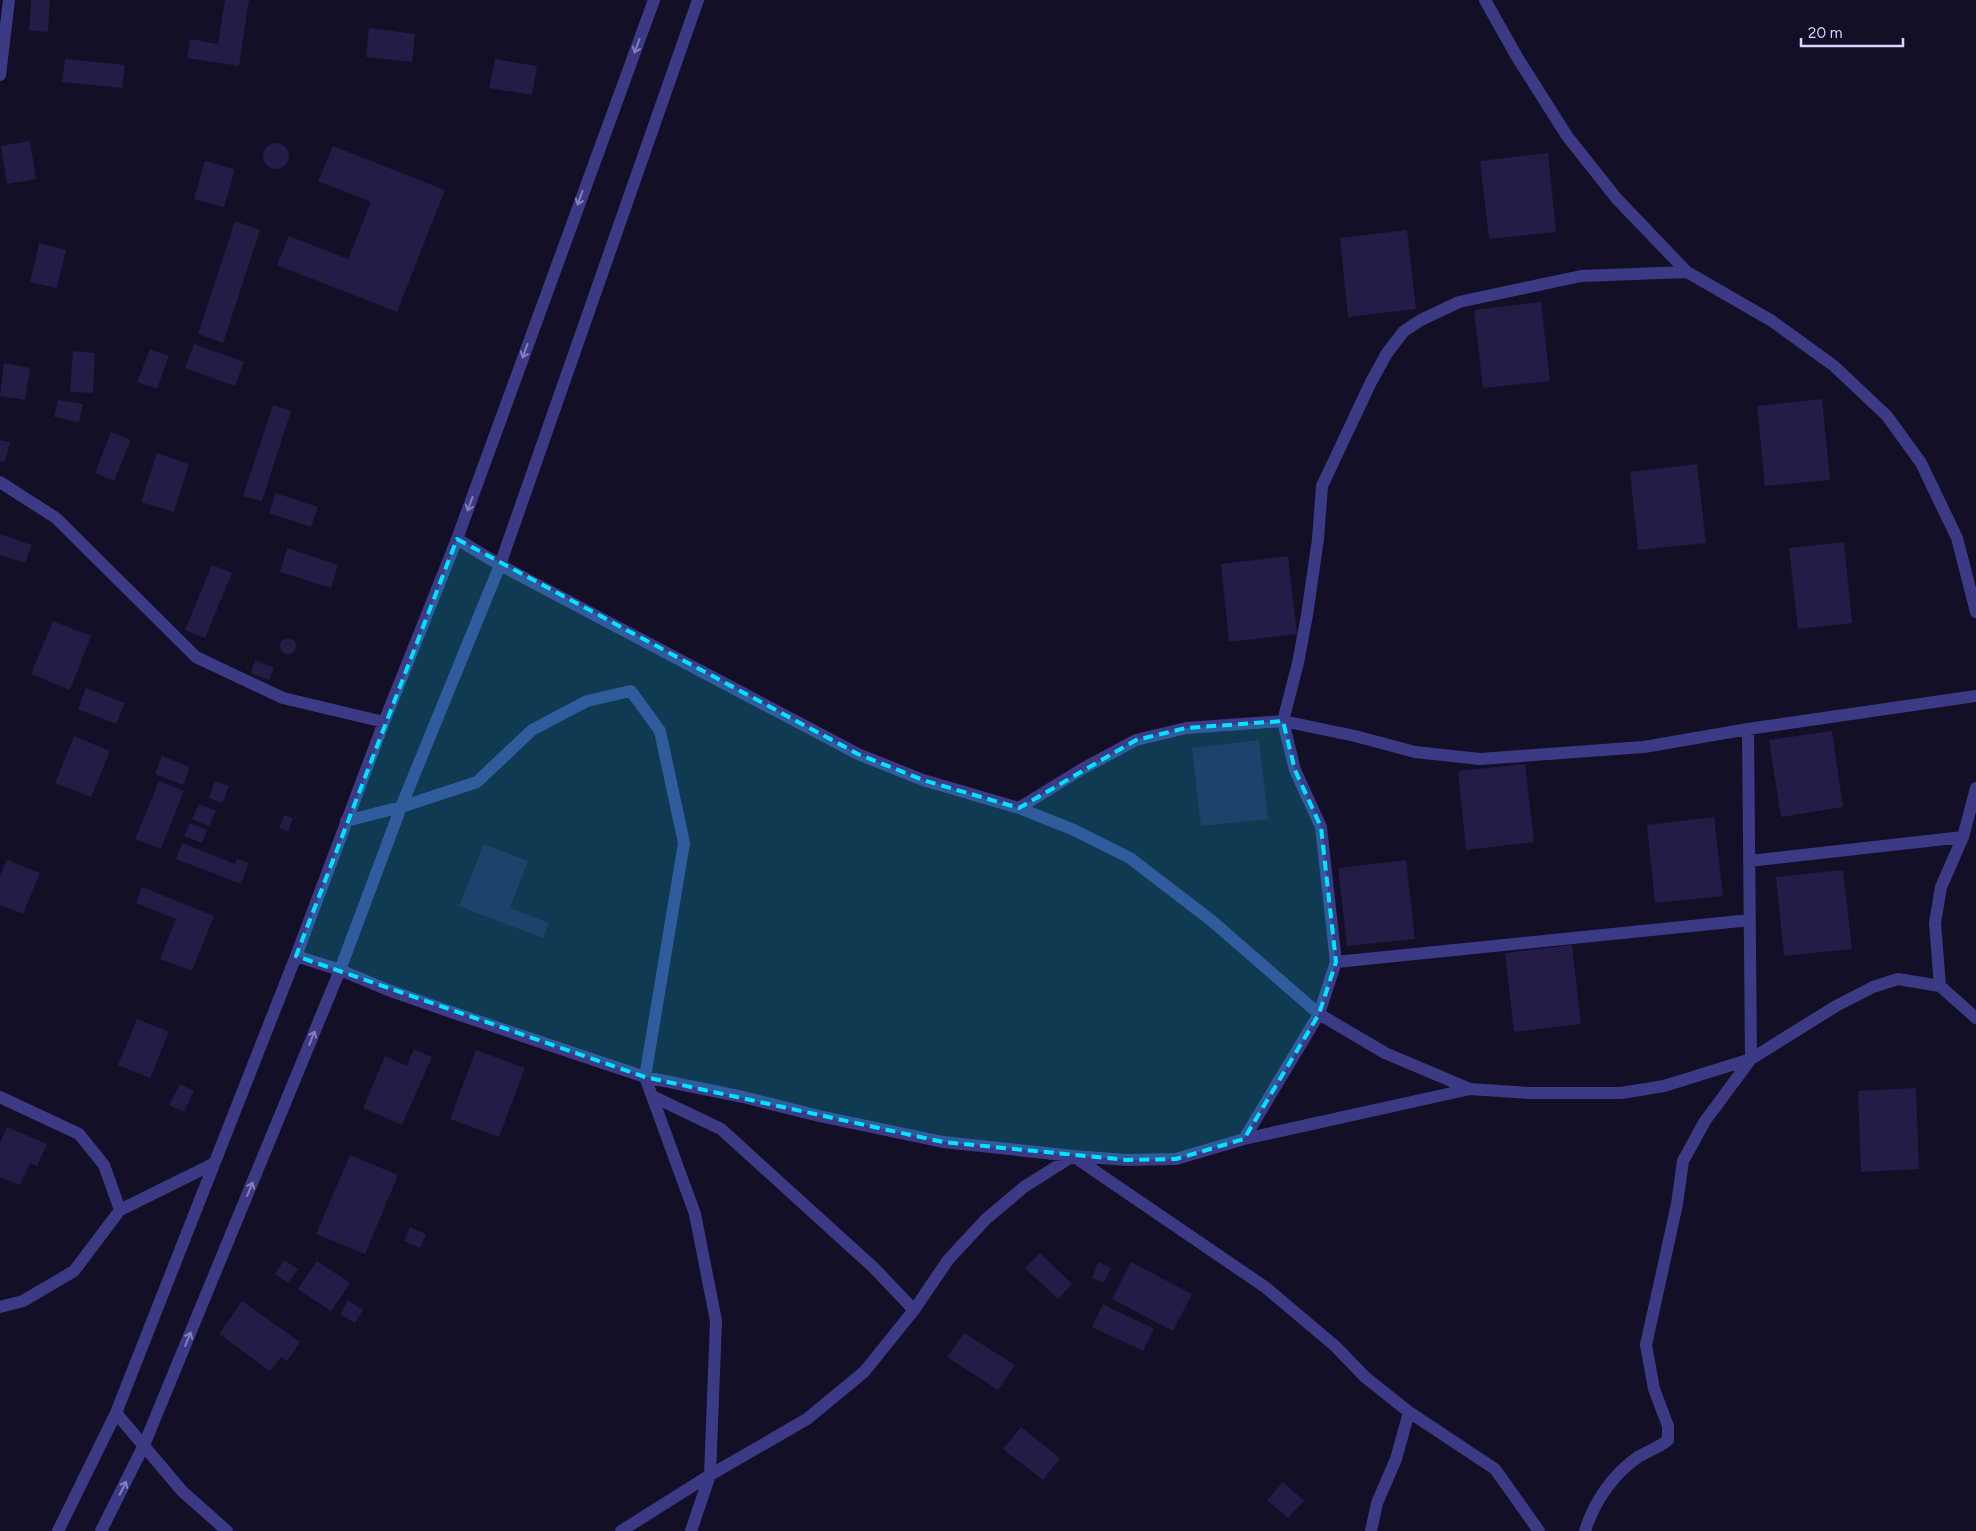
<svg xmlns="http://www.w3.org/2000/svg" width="1976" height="1531" font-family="Figtree,sans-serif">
<rect width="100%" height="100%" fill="#130f26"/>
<path fill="#241b47" d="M 31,0 L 50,0 L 48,32 L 29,30 Z
M 225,0 L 249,0 L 239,66 L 187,58 L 190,39 L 218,44 Z
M 369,28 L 415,34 L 412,62 L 366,57 Z
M 65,59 L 125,65 L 122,88 L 62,82 Z
M 495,59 L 537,66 L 532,95 L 489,88 Z
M 30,141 L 36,179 L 7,184 L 1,146 Z
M263 156a13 13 0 1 1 26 0a13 13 0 1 1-26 0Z
M 333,146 L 445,190 L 397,312 L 277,265 L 289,236 L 348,259 L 371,202 L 318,181 Z
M 1548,153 L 1556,232 L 1489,239 L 1480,161 Z
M 205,161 L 235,169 L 224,207 L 194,199 Z
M 235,221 L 260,230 L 223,343 L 198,334 Z
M 1407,230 L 1416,309 L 1348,317 L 1340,238 Z
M 39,243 L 66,250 L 57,288 L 30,282 Z
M 1541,302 L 1550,381 L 1483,388 L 1474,310 Z
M 194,344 L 244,362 L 235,386 L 185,368 Z
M 150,349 L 169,356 L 157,389 L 137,382 Z
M 73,351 L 95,353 L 93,393 L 70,392 Z
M 4,363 L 30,368 L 25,400 L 0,396 Z
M 1822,399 L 1830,480 L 1765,486 L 1757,406 Z
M 58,400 L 83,404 L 79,422 L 54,417 Z
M 273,405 L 291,411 L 262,501 L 243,496 Z
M 111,432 L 131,440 L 114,481 L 95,473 Z
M 0,440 L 10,442 L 5,462 L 0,461 Z
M 157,453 L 189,464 L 174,512 L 141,502 Z
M 1697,464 L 1706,543 L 1638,550 L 1630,472 Z
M 276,493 L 318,507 L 311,527 L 269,513 Z
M 0,534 L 32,545 L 25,563 L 0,555 Z
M 1844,542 L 1852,623 L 1798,629 L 1789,548 Z
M 287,548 L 338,565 L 331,588 L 280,572 Z
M 1288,556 L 1297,634 L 1229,642 L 1221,564 Z
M 212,565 L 232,573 L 205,638 L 185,630 Z
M 53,621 L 91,636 L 70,690 L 31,674 Z
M280 646a8 8 0 1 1 16 0a8 8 0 1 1-16 0Z
M 255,660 L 274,668 L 269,680 L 251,673 Z
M 86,688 L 125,703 L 116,724 L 78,709 Z
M 1832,731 L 1843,807 L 1781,817 L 1769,740 Z
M 74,736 L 110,751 L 91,797 L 55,783 Z
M 1259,740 L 1268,819 L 1201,826 L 1192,748 Z
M 162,756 L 190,767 L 183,785 L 155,774 Z
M 1525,764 L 1534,842 L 1466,850 L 1458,771 Z
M 159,781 L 184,791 L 161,849 L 135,839 Z
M 215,781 L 229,786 L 222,803 L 209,798 Z
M 199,804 L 216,811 L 209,826 L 192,819 Z
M 284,815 L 293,818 L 288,832 L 279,828 Z
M 1714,817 L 1723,896 L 1655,903 L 1647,825 Z
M 190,823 L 207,830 L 202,843 L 184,836 Z
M 182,843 L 235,864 L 237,859 L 249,863 L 241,884 L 176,859 Z
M 484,844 L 528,861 L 510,908 L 549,923 L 543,938 L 459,906 Z
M 7,860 L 40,873 L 23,914 L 0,905 L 0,876 Z
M 1406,860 L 1415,939 L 1347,946 L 1338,868 Z
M 1843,870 L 1852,949 L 1784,956 L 1776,877 Z
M 142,887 L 214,916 L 192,971 L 160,959 L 176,919 L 136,903 Z
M 1572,945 L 1581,1024 L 1514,1032 L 1505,953 Z
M 137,1019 L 169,1032 L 150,1078 L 118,1065 Z
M 414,1049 L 432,1057 L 402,1125 L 363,1108 L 385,1056 L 407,1066 Z
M 476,1050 L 525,1068 L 499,1137 L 450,1119 Z
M 180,1084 L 194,1091 L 184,1112 L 169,1105 Z
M 1916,1088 L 1919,1169 L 1861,1172 L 1858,1091 Z
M 7,1127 L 47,1144 L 37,1166 L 30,1163 L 20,1185 L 0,1177 L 0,1143 Z
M 350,1155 L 398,1175 L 365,1254 L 316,1234 Z
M 410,1227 L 426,1234 L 420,1248 L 404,1241 Z
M 1040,1253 L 1072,1284 L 1058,1299 L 1025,1268 Z
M 284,1260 L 298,1269 L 288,1283 L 275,1274 Z
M 317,1261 L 350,1283 L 331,1311 L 298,1289 Z
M 1098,1262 L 1111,1268 L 1104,1283 L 1092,1278 Z
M 1131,1262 L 1192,1294 L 1173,1331 L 1112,1299 Z
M 348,1300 L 363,1310 L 355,1323 L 340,1314 Z
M 242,1301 L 300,1342 L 287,1361 L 281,1357 L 270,1371 L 219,1334 Z
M 1103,1304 L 1154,1329 L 1143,1351 L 1092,1327 Z
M 964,1333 L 1015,1365 L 998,1390 L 947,1357 Z
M 1021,1427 L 1060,1458 L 1043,1480 L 1003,1449 Z
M 1283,1482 L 1304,1501 L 1288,1518 L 1267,1500 Z"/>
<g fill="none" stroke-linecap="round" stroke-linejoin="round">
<path stroke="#3d3a85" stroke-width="12" d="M 1485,0 L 1517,57 L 1567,136 L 1617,199 L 1687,272 L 1772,321 L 1834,366 L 1887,416 L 1921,463 L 1957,538 L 1976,612
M 0,75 L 9,0
M 0,482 L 56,518 L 196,657 L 283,698 L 384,722
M 457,539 L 500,565 L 858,754 L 923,780 L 1019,808 L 1074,830 L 1130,858 L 1212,921 L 1319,1014 L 1385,1053 L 1470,1089 L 1529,1093 L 1621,1093 L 1664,1086 L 1751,1059 L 1836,1006 L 1873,987 L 1898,979 L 1940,986 L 1976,1018
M 1019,808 L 1082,769 L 1136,740 L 1186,728 L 1283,721 L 1355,736 L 1415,752 L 1480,759 L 1644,747 L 1748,729 L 1976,696
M 346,821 L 401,807 L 477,782 L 532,730 L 587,701 L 631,691 L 660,731 L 684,843 L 645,1077 L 695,1214 L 716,1321 L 710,1475 L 691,1531
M 1749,861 L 1963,837
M 296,956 L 340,970 L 388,990 L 454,1013 L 645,1077 L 743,1097 L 819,1116 L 943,1142 L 1073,1156 L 1265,1287 L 1335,1346 L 1365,1377 L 1409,1412 L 1495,1469 L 1539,1531
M 1336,962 L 1750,920
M 1940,986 L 1935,923 L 1941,887 L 1963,837 L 1976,788
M 0,1097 L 79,1134 L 104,1165 L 120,1210
M 654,1097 L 721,1129 L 874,1268 L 914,1310
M 1244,1139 L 1319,1014 L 1336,962 L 1321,827 L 1295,770 L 1283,721 L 1298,663 L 1307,615 L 1318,539 L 1322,486 L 1371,382 L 1387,353 L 1404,331 L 1421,320 L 1459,302 L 1581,276 L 1687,272
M 0,1307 L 23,1301 L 74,1271 L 120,1210 L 213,1164
M 116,1413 L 182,1491 L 227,1531
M 58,1531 L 116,1413 L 296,956 L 384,722 L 457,539 L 654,0
M 101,1531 L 144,1445 L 340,970 L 401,807 L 500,565 L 698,0
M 621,1531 L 710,1475 L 807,1419 L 864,1372 L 914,1310 L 948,1260 L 986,1219 L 1024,1187 L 1073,1156 L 1127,1160 L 1176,1159 L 1244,1139 L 1470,1089
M 1371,1531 L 1377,1503 L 1396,1459 L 1409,1412
M 1585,1531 C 1594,1502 1613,1474 1638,1457 C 1648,1451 1658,1448 1668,1440 L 1668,1426 L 1654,1389 L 1646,1345 L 1677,1204 L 1683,1161 L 1705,1121 L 1751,1059 L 1748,729"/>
</g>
<defs><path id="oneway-shaft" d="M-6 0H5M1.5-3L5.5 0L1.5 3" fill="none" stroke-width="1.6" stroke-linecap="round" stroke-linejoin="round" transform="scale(1.25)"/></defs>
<g stroke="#837fbc">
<use href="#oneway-shaft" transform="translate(637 46) rotate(110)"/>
<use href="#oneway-shaft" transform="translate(580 198) rotate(110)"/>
<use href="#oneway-shaft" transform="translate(525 351) rotate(110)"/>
<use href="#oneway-shaft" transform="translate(470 504) rotate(110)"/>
<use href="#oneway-shaft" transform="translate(312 1038) rotate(-68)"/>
<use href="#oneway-shaft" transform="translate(250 1189) rotate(-68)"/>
<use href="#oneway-shaft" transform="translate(188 1339) rotate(-68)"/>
<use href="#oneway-shaft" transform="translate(123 1488) rotate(-63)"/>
</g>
<path fill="#00e5ff" fill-opacity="0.2" stroke="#00e5ff" stroke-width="4" stroke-dasharray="10 6" stroke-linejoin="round" d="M 457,539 L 858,754 L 923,780 L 1019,808 L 1136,740 L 1186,728 L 1283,721 L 1295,770 L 1321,827 L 1336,962 L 1319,1014 L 1244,1139 L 1176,1159 L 1127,1160 L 943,1142 L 645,1077 L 296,956 Z"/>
<path d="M1801 38v8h102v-8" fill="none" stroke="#d9d4ff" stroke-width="2.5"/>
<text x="1808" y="38" font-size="15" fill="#d9d4ff" stroke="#130f26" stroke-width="4" paint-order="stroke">20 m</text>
</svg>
